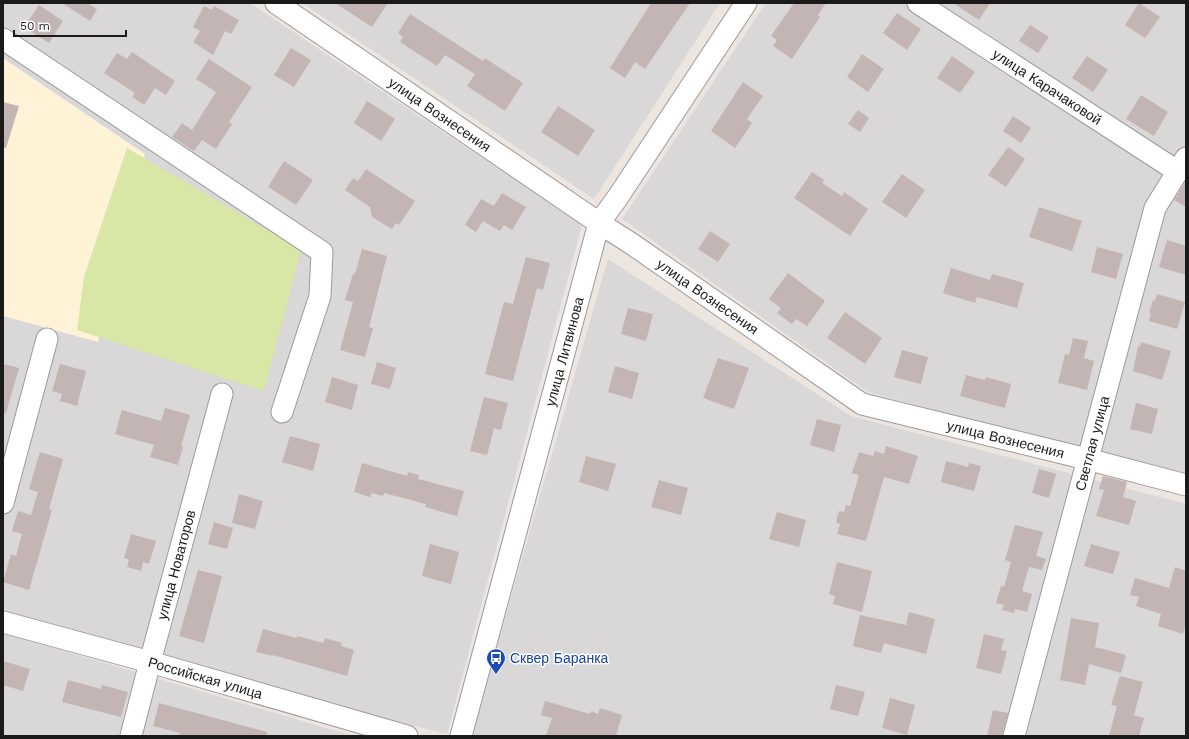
<svg xmlns="http://www.w3.org/2000/svg" width="1189" height="739" font-family="'Work Sans',sans-serif">
<rect width="100%" height="100%" fill="#ece5e0"/>
<path fill="#d9d7d8" d="M 3,3 L 250,3 L 582,225 L 447,734 L 3,620 Z
M 302,3 L 720,3 L 594,199 Z
M 766,3 L 1186,3 L 1186,477 L 868,392 L 622,219 Z
M 608,259 L 851,416 L 1186,504 L 1186,736 L 471,736 Z
M 3,633 L 353,736 L 3,736 Z"/>
<path fill="#fef3d7" d="M 3,58 L 145,154 L 98,342 L 3,316 Z"/>
<path fill="#d8e6a6" d="M 127,148 L 301,250 L 264,391 L 77,330 L 84,277 Z"/>
<path fill="#c3b5b4" d="M 62,3 L 87,3 L 97,9 L 90,21 Z
M 335,3 L 388,3 L 372,27 Z
M 651,3 L 690,3 L 645,69 L 635,62 L 625,78 L 610,68 Z
M 794,3 L 826,3 L 818,15 L 820,17 L 792,59 L 773,46 L 777,40 L 771,36 Z
M 953,3 L 990,3 L 979,20 Z
M 1139,3 L 1160,17 L 1145,38 L 1125,25 Z
M 39,5 L 63,21 L 49,43 L 24,27 Z
M 204,6 L 212,10 L 214,6 L 239,20 L 231,34 L 225,31 L 213,55 L 193,42 L 200,31 L 193,27 Z
M 897,13 L 921,29 L 907,50 L 883,33 Z
M 410,14 L 483,61 L 485,58 L 523,83 L 505,111 L 467,86 L 475,74 L 445,55 L 437,66 L 400,42 L 403,37 L 398,33 Z
M 1030,25 L 1049,37 L 1038,53 L 1019,41 Z
M 291,48 L 311,60 L 294,87 L 274,75 Z
M 132,52 L 175,81 L 166,95 L 155,88 L 144,105 L 132,97 L 135,93 L 104,73 L 117,53 L 127,59 Z
M 862,54 L 884,69 L 868,92 L 847,77 Z
M 952,56 L 975,72 L 960,93 L 937,78 Z
M 1087,56 L 1108,70 L 1093,92 L 1072,78 Z
M 209,59 L 252,87 L 229,122 L 232,124 L 216,149 L 202,140 L 194,151 L 172,137 L 182,123 L 192,130 L 216,92 L 196,79 Z
M 743,82 L 763,96 L 747,119 L 752,123 L 735,148 L 711,131 Z
M 1141,95 L 1168,112 L 1154,136 L 1126,119 Z
M 367,101 L 395,119 L 381,141 L 354,123 Z
M 3,102 L 19,106 L 6,148 L 3,148 Z
M 558,106 L 595,130 L 578,156 L 541,132 Z
M 858,110 L 869,118 L 860,132 L 848,124 Z
M 1013,116 L 1031,128 L 1021,143 L 1003,131 Z
M 1008,147 L 1025,159 L 1006,187 L 988,175 Z
M 284,161 L 313,180 L 296,205 L 268,187 Z
M 366,169 L 415,201 L 399,225 L 396,223 L 392,229 L 372,217 L 370,207 L 345,190 L 353,178 L 358,181 Z
M 812,172 L 824,180 L 822,183 L 842,196 L 844,192 L 868,209 L 850,236 L 794,198 Z
M 902,174 L 925,190 L 906,218 L 882,202 Z
M 1186,181 L 1186,207 L 1174,200 Z
M 502,193 L 526,207 L 512,230 L 504,225 L 500,231 L 483,221 L 476,232 L 465,225 L 481,199 L 494,206 Z
M 1039,207 L 1082,221 L 1072,251 L 1029,237 Z
M 710,231 L 730,244 L 718,262 L 698,249 Z
M 1167,240 L 1186,246 L 1186,275 L 1159,267 Z
M 1097,247 L 1123,254 L 1116,279 L 1091,272 Z
M 362,249 L 387,256 L 369,327 L 373,328 L 365,357 L 340,350 L 353,302 L 345,300 L 353,274 L 355,274 Z
M 526,257 L 550,263 L 543,290 L 537,288 L 513,381 L 485,374 L 504,302 L 513,304 Z
M 951,268 L 990,280 L 992,274 L 1024,283 L 1017,308 L 977,297 L 975,303 L 943,293 Z
M 788,273 L 825,301 L 807,326 L 796,319 L 792,324 L 777,313 L 781,308 L 769,299 Z
M 1157,294 L 1185,302 L 1177,329 L 1149,321 L 1151,313 L 1149,313 L 1153,300 L 1155,301 Z
M 628,308 L 653,314 L 646,341 L 621,334 Z
M 845,312 L 882,338 L 865,364 L 827,338 Z
M 1073,338 L 1088,341 L 1084,358 L 1094,361 L 1087,390 L 1058,383 L 1065,354 L 1069,355 Z
M 1141,342 L 1171,351 L 1162,380 L 1133,371 L 1138,346 L 1140,347 Z
M 902,350 L 928,357 L 921,384 L 894,377 Z
M 718,358 L 749,368 L 734,409 L 703,398 Z
M 377,362 L 396,368 L 390,389 L 371,384 Z
M 3,364 L 19,368 L 6,413 L 3,412 Z
M 60,364 L 86,371 L 77,406 L 60,401 L 62,394 L 52,391 Z
M 615,366 L 639,373 L 632,399 L 608,392 Z
M 966,375 L 985,380 L 986,377 L 1011,384 L 1005,408 L 960,396 Z
M 332,377 L 358,385 L 352,410 L 325,402 Z
M 484,397 L 508,403 L 501,430 L 494,428 L 487,455 L 470,451 Z
M 1136,403 L 1158,409 L 1152,434 L 1130,429 Z
M 165,408 L 190,415 L 181,446 L 183,447 L 178,465 L 150,457 L 154,445 L 115,434 L 122,410 L 161,421 Z
M 817,419 L 841,425 L 834,452 L 810,445 Z
M 290,436 L 320,444 L 313,471 L 282,462 Z
M 886,446 L 918,456 L 909,484 L 884,477 L 866,541 L 837,534 L 840,524 L 836,522 L 839,511 L 844,512 L 846,505 L 850,506 L 859,475 L 852,473 L 859,452 L 873,456 L 875,451 L 884,454 Z
M 40,452 L 63,459 L 49,509 L 52,510 L 29,590 L 3,582 L 11,554 L 16,556 L 22,534 L 12,531 L 18,511 L 31,515 L 38,492 L 29,489 Z
M 586,456 L 616,464 L 608,491 L 579,482 Z
M 946,461 L 968,467 L 969,463 L 981,466 L 974,491 L 941,482 Z
M 362,463 L 407,476 L 408,472 L 419,475 L 418,479 L 464,491 L 457,516 L 425,507 L 426,504 L 384,493 L 383,496 L 372,493 L 370,497 L 354,492 Z
M 1039,469 L 1056,474 L 1049,498 L 1032,493 Z
M 1103,476 L 1127,482 L 1123,497 L 1136,501 L 1129,525 L 1096,516 L 1104,490 L 1099,489 Z
M 659,480 L 688,488 L 681,515 L 651,507 Z
M 239,494 L 263,501 L 255,529 L 232,523 Z
M 777,512 L 806,520 L 799,547 L 769,539 Z
M 214,522 L 233,528 L 227,549 L 208,544 Z
M 1015,525 L 1043,532 L 1036,556 L 1046,559 L 1042,570 L 1029,567 L 1022,591 L 1032,594 L 1027,612 L 1015,609 L 1014,613 L 1002,610 L 1004,605 L 996,603 L 1001,586 L 1004,587 L 1011,562 L 1005,560 Z
M 131,534 L 156,541 L 149,564 L 143,562 L 141,571 L 127,567 L 129,560 L 124,558 Z
M 430,544 L 459,552 L 451,584 L 422,576 Z
M 1091,544 L 1120,552 L 1113,574 L 1084,566 Z
M 837,562 L 872,571 L 862,612 L 833,604 L 835,596 L 829,594 Z
M 1175,567 L 1186,571 L 1186,623 L 1183,634 L 1158,626 L 1161,614 L 1136,606 L 1139,597 L 1130,595 L 1135,578 L 1169,588 Z
M 198,570 L 222,576 L 204,643 L 179,636 Z
M 909,612 L 935,619 L 926,654 L 884,643 L 881,653 L 853,646 L 860,615 L 906,625 Z
M 1071,618 L 1099,623 L 1095,647 L 1126,655 L 1121,673 L 1089,664 L 1085,685 L 1060,680 Z
M 263,629 L 297,638 L 297,636 L 323,643 L 325,638 L 342,643 L 341,646 L 354,650 L 347,676 L 273,655 L 273,656 L 256,652 Z
M 984,634 L 1004,639 L 1001,650 L 1007,651 L 1001,674 L 976,668 Z
M 3,661 L 30,669 L 23,691 L 3,685 Z
M 1120,676 L 1143,682 L 1134,715 L 1144,718 L 1139,736 L 1109,736 L 1117,706 L 1111,705 Z
M 68,680 L 101,689 L 102,685 L 128,692 L 121,717 L 62,702 Z
M 836,685 L 865,692 L 858,716 L 830,709 Z
M 890,698 L 915,705 L 907,735 L 882,728 Z
M 545,701 L 590,714 L 591,711 L 598,714 L 600,708 L 622,715 L 616,736 L 546,736 L 552,718 L 541,715 Z
M 159,703 L 267,732 L 267,736 L 179,736 L 180,733 L 153,726 Z
M 993,710 L 1008,713 L 1002,736 L 987,736 Z"/>
<g fill="none" stroke-linecap="round" stroke-linejoin="round">
<g stroke="#9b9b9b" stroke-width="23">
<g id="minor">
<path id="s1" d="M 276,3 L 599,223 L 632,244 L 862,404 L 1087,459 L 1186,485"/>
<path id="s2" d="M 918,3 L 1177,171"/>
<path d="M 3,39 L 322,252 L 320,296 L 282,412"/>
<path d="M 3,503 L 47,339"/>
<path id="s3" d="M 3,622 L 150,662 L 407,736"/>
<path id="s4" d="M 131,736 L 150,662 L 222,394"/>
<path id="s5" d="M 461,736 L 599,223 L 618,197 L 746,3"/>
<path id="s6" d="M 1014,736 L 1155,208 L 1186,158"/>
</g>
</g>
<use href="#minor" stroke="#fff" stroke-width="21"/>
</g>
<defs>
<g id="bus-pin" transform="scale(1)"><path d="M0 17L-7.5 6A9.5 9.5 0 1 1 7.5 6Z" fill="#1a4fb4" stroke="#fff"/><path d="M-5-6H5V4H4V6H2V4H-2V6H-4V4H-5ZM-3.5-4V0h7V-4ZM-3.5 1.2v1.5H-2V1.2ZM2 1.2v1.5H3.5V1.2Z" fill="#fff"/></g>
</defs>
<g fill-rule="evenodd">
<use href="#bus-pin" x="496" y="658"/>
</g>
<g text-anchor="middle" dominant-baseline="central" stroke-width="3" stroke-linejoin="round" paint-order="stroke">
<g font-size="14" fill="#1a1a1a" stroke="#fff">
<text stroke="none"><textPath href="#s2" startOffset="154">улица Карачаковой</textPath></text>
<text stroke="none"><textPath href="#s1" startOffset="198">улица Вознесения</textPath></text>
<text stroke="none"><textPath href="#s1" startOffset="522">улица Вознесения</textPath></text>
<text stroke="none"><textPath href="#s5" startOffset="398">улица Литвинова</textPath></text>
<text stroke="none"><textPath href="#s1" startOffset="858">улица Вознесения</textPath></text>
<text stroke="none"><textPath href="#s6" startOffset="303">Светлая улица</textPath></text>
<text stroke="none"><textPath href="#s4" startOffset="177">улица Новаторов</textPath></text>
<text stroke="none"><textPath href="#s3" startOffset="210">Российская улица</textPath></text>
</g>
<g font-size="14" fill="#164399" stroke="#fff" text-anchor="start">
<text x="510" y="658">Сквер Баранка</text>
</g>
</g>
<rect width="1189" height="739" fill="none" stroke="#1a1a1a" stroke-width="8"/>
<path d="M14 30v6h112v-6" fill="none" stroke="#1a1a1a" stroke-width="2"/>
<text x="20" y="30" font-size="12" fill="#1a1a1a" stroke="#ffffff" stroke-width="3" paint-order="stroke">50 m</text>
</svg>
